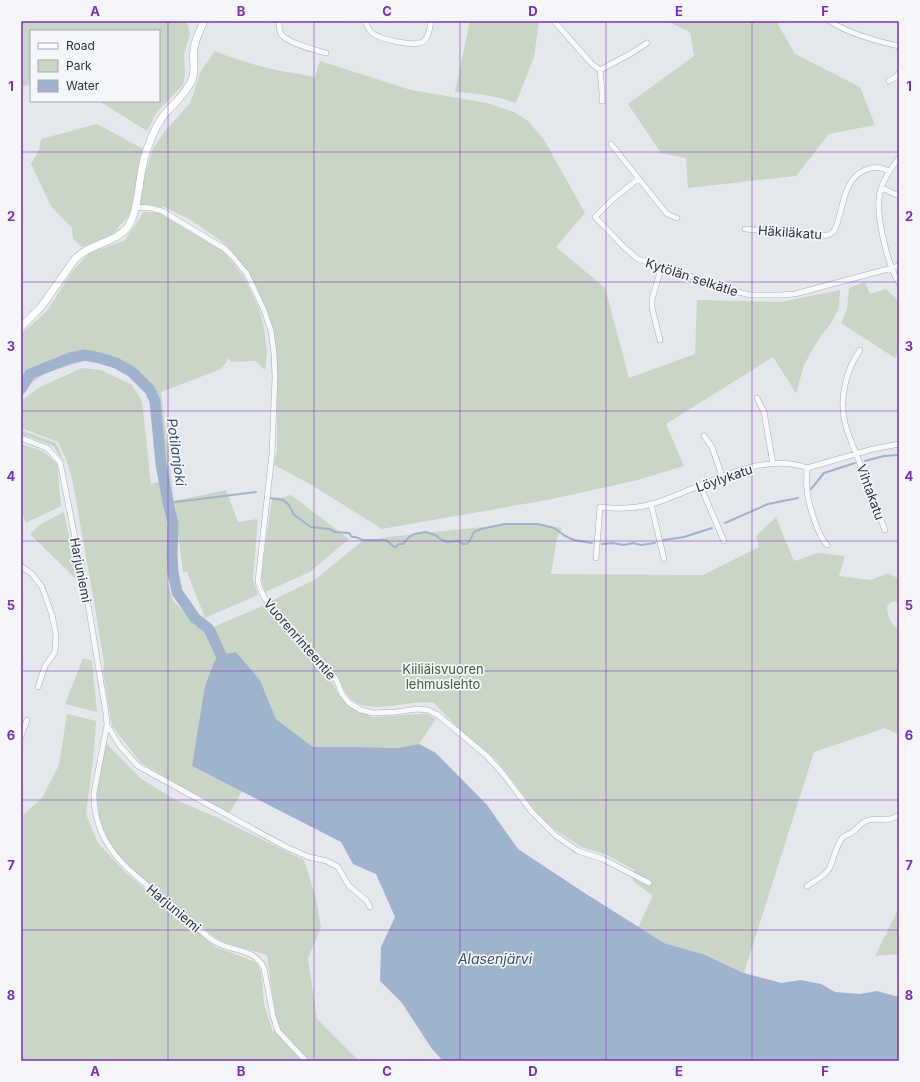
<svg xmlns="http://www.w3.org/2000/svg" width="920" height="1082" font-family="Inter,sans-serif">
<rect width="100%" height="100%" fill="#e4e7ec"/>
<path fill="#c9d6c5" d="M 21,21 L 184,21 L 188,25 L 190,35 L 184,54 L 185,74 L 183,85 L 157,112 L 147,131 L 99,101 L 159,101 L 159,31 L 31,31 L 31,84 L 21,87 Z
M 470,21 L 539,21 L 534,57 L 516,103 C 496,96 477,93 455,92 Z
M 666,21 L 779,21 L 778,24 L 795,54 L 860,87 L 875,125 L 829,134 L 796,176 L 688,188 L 686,158 L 661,153 L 628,104 L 694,56 L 690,32 Z
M 215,51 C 247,65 280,71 315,77 L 320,61 L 411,90 L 487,103 L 514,112 L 528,121 L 543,138 L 585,213 L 556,247 L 605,288 L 629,378 L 695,354 L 697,300 L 781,302 L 840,290 L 839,308 L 831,323 L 818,340 L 804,365 L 796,393 L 773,357 L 666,424 L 684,466 L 634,481 L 547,500 L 382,529 L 310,484 L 274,465 L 277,451 L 277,413 L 269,327 L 250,276 L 229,248 L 217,238 L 191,220 L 164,207 L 140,205 L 145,174 L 153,148 L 166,130 L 190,103 L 201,71 Z
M 97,124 L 143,149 L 130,214 L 113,234 L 82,247 L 73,239 L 72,228 L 51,206 L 31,164 L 39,150 L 41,139 Z
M 144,212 L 159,213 L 223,251 L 244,277 L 259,308 L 264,328 L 267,353 L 265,370 L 256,361 L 231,362 L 229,358 L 221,369 L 161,392 L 174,501 L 226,490 L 238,522 L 258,519 L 253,579 L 258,595 L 205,618 L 187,572 L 183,572 L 174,502 L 168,502 L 156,401 L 138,377 L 96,357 L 44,374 L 21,391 L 21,334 L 47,311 L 71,273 L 89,253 L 124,241 Z
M 865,282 L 870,294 L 886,289 L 899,301 L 899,350 L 895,358 L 841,323 L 847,309 L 849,288 Z
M 82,368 L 101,370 L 132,385 L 142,401 L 151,484 L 161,481 L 174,577 L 167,580 L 173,600 L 194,623 L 206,631 L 220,657 L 215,660 L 192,766 L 242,791 L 229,814 L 141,763 L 112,726 L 103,672 L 104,663 L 95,607 L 72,478 L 66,459 L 58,442 L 21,428 L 21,401 L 40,387 Z
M 21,430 L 56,443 L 65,463 L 53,446 L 30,437 L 21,435 Z
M 21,444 L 43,451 L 57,464 L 61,506 L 26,523 L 21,511 Z
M 291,495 L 349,539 L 310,572 L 265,592 L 261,577 L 272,498 L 281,498 Z
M 64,512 L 78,581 L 30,534 L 41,524 Z
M 776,517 L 794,561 L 818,553 L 845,556 L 839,576 L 871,580 L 888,573 L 899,579 L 899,601 L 891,602 L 887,607 C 888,617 890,624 899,629 L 899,735 L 885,728 L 814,752 L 744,973 L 703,954 L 664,943 L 638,927 L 653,896 L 633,881 L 634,870 L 607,855 L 581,847 L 558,832 L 539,817 L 518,787 L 496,760 L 464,734 L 434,703 C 410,698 371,717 351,699 C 343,691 338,678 331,668 L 271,601 L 316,579 L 361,542 L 388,537 L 523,523 L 562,528 L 557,538 L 551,574 L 703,575 L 759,547 L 756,536 Z
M 265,605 L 325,671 L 339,695 L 348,705 L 372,717 L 421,714 L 427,714 L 436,719 L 419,744 L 398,748 L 358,747 L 313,747 L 276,719 L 260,680 L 236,652 L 222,655 L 211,628 Z
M 83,658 L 92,661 L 97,712 L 65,704 Z
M 67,714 L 96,721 L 93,760 L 86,814 L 98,843 L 126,873 L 216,947 L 256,962 L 261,971 L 264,1004 L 273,1032 L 279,1025 L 275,1014 L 267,955 L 220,941 L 204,929 L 183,910 L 127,866 L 109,843 L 99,819 L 98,803 L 95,796 L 106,743 L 140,778 L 174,799 L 216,817 L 304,860 L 316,898 L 321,928 L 308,958 L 317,1019 L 359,1061 L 21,1061 L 21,817 L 42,798 L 59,765 Z
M 899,908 L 899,954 L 875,956 Z"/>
<path fill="#9fb4cc" d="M 236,652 L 260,680 L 276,719 L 313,747 L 358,747 L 398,748 L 419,744 L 436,753 L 487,805 L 518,849 L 583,892 L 664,943 L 703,954 L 744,973 L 781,983 L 801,980 L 821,984 L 835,992 L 860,994 L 877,991 L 899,997 L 899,1061 L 443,1061 L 432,1049 L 402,1003 L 380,981 L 381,947 L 395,917 L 376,874 L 353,864 L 341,842 L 192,766 L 205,686 L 215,660 L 221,655 Z"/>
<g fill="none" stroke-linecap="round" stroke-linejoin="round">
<path stroke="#9fb4cc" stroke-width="2" d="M 865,461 L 884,456 L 899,455
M 811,489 L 824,473 L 855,463
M 270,498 L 283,500 L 289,505 L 294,515 L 311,527 L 329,529 L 335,532 L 349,533 L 352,537 L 355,537 L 363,540 L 386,540 L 394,547 L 396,547 L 399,544 L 403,544 L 408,538 L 414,534 L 426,532 L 435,535 L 442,540 L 447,542 L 458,541 L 463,544 L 466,544 L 469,542 L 474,532 L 481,529 L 505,524 L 538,524 L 554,528 L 565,536 L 574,540 L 592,543
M 168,503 L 256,492
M 725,523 L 768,504 L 798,498
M 664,540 L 684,537 L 712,528
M 602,544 L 612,543 L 624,545 L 633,543 L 641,545 L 655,543"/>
<path stroke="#9fb4cc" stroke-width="11" d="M 21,389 L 30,374 L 70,358 L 85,355 L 100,358 L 116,363 L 132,372 L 150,390 L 155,401 L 161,464 L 168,503 L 173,523 L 172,555 L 173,572 L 177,592 L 195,618 L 209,629 L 221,655"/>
<g stroke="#a9aeb7" stroke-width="6">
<path id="street" d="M 279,21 C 279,25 279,30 281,34 C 287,43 315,50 326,53
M 365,21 C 367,25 368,29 371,32 C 378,39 416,48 424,41 C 429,37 430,27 431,21
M 554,21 L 592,64 L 600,70 L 602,92 L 602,101
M 830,21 C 847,33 879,42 899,46
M 600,70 L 632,53 L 647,43
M 889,81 L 896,77 L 899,73
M 611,144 L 667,214 L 677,218
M 899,158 C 890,170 880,183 879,199 C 877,220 888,266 899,283
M 638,179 L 612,200 L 595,217 L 625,248 L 638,259 L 682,273 L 719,287 L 750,295 L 781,295 L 795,294 L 899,266
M 882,188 L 899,196
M 135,207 L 151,208 L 162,211 L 225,249 L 233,257 L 247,274 L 264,310 L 271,331 L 274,353 L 275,377 L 272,454 L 258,581 C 263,609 309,649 329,670 L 336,679 L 342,694 L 349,703 L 361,710 L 373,713 L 396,712 L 417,709 L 428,710 L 438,715 L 487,756 L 504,775 L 532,812 L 555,835 L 578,851 L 603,859 L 649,883
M 745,229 L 818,236 C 824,236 829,236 833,232 C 836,228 838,222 839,217 C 844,200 846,178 865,170 C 874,166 880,167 889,171
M 660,340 L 652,308 L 652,299 L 662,266
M 860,350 C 846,370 839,399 845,423 C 849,439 857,454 862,469 C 870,490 877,510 885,530
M 757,398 L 764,412 L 773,464
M 704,436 L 712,447 L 722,476
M 21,438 L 47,448 L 60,462 L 88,604 L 106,713 L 107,725 L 94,793 C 93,855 142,878 182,913 C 194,923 205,938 220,944 C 235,951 256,950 264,968 L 273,1016 L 278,1031 L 306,1061
M 807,468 C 807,475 806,482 807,490 C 808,502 818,537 827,545
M 700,485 L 724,541
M 651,504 L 664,559
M 596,558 L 600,507 C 617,509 635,509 652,504 C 697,491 760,449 807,468 L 873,449 L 899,444
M 21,566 L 32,574 L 42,587 L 52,615 L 56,635 L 55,652 L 45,666 L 38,687
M 107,725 L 120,746 L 138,766 L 286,847 L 309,857 L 327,861 L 338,867 L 349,886 L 366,900 L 370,907
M 21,736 L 27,720
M 807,886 C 814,881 824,877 829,869 C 834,859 836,845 843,837 C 846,835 849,834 851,833 C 858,829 860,822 869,820 C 880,818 889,822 899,815"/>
</g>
<g stroke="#a9aeb7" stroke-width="8">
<path id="secondary" d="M 21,327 L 41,307 L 75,259 C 89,244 116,242 127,228 C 140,210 138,175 146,152 C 151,139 155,126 164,115 C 173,104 185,95 191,82 C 197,71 192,61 194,49 C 195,40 200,30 204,21"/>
</g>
<use href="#street" stroke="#f7f8fa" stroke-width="5"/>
<use href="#secondary" stroke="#fff" stroke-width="7"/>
</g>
<path fill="none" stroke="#7b2cbf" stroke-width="1" stroke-opacity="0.55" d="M 168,21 L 168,1061M 314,21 L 314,1061M 460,21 L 460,1061M 606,21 L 606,1061M 752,21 L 752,1061M 21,152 L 899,152M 21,282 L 899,282M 21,411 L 899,411M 21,541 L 899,541M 21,671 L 899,671M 21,800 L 899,800M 21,930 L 899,930"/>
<g text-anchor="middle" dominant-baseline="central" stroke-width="3.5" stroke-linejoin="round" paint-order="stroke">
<g font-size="13" fill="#2b3445" stroke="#f4f6f9">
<text transform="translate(790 232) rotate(4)">Häkiläkatu</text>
<text transform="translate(692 277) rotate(18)">Kytölän selkätie</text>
<text transform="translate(724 478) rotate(-19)">Löylykatu</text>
<text transform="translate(871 492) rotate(70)">Vihtakatu</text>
<text transform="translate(81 570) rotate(79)">Harjuniemi</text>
<text transform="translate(300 639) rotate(49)">Vuorenrinteentie</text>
<text transform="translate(174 908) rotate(40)">Harjuniemi</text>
</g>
<g font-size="13" fill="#3f6138" stroke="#f4f6f9">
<text x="443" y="669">Kiiliäisvuoren<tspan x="443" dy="15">lehmuslehto</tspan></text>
</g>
<g font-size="14" font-style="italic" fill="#34527a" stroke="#f4f6f9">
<text transform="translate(177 452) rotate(82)">Potilanjoki</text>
<text x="495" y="958">Alasenjärvi</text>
</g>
</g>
<rect width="920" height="1082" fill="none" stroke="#f4f6f9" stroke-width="44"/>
<rect x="30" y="30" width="130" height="72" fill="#f4f6f9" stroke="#a4a8b1"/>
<rect x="38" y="43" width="20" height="6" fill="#ffffff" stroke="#a4a8b1"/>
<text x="66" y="50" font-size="12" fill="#2b3445">Road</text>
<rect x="38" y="60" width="20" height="12" fill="#c9d6c5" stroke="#a4a8b1"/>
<text x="66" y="70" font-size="12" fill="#2b3445">Park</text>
<rect x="38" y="80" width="20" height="12" fill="#9fb4cc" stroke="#a4a8b1"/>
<text x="66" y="90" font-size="12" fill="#2b3445">Water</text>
<rect x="22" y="22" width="876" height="1038" fill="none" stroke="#7b2cbf" stroke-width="1.5"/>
<g font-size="13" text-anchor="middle" font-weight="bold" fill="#7b2cbf">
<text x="95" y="16">A</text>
<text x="241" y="16">B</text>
<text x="387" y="16">C</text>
<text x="533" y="16">D</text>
<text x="679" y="16">E</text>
<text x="825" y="16">F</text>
<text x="11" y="91">1</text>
<text x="909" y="91">1</text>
<text x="11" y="221">2</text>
<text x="909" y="221">2</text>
<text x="11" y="351">3</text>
<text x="909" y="351">3</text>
<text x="11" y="481">4</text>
<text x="909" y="481">4</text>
<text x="11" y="610">5</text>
<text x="909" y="610">5</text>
<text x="11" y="740">6</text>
<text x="909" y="740">6</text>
<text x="11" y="870">7</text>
<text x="909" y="870">7</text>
<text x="11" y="1000">8</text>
<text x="909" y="1000">8</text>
<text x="95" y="1076">A</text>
<text x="241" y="1076">B</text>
<text x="387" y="1076">C</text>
<text x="533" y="1076">D</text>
<text x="679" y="1076">E</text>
<text x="825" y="1076">F</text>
</g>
</svg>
